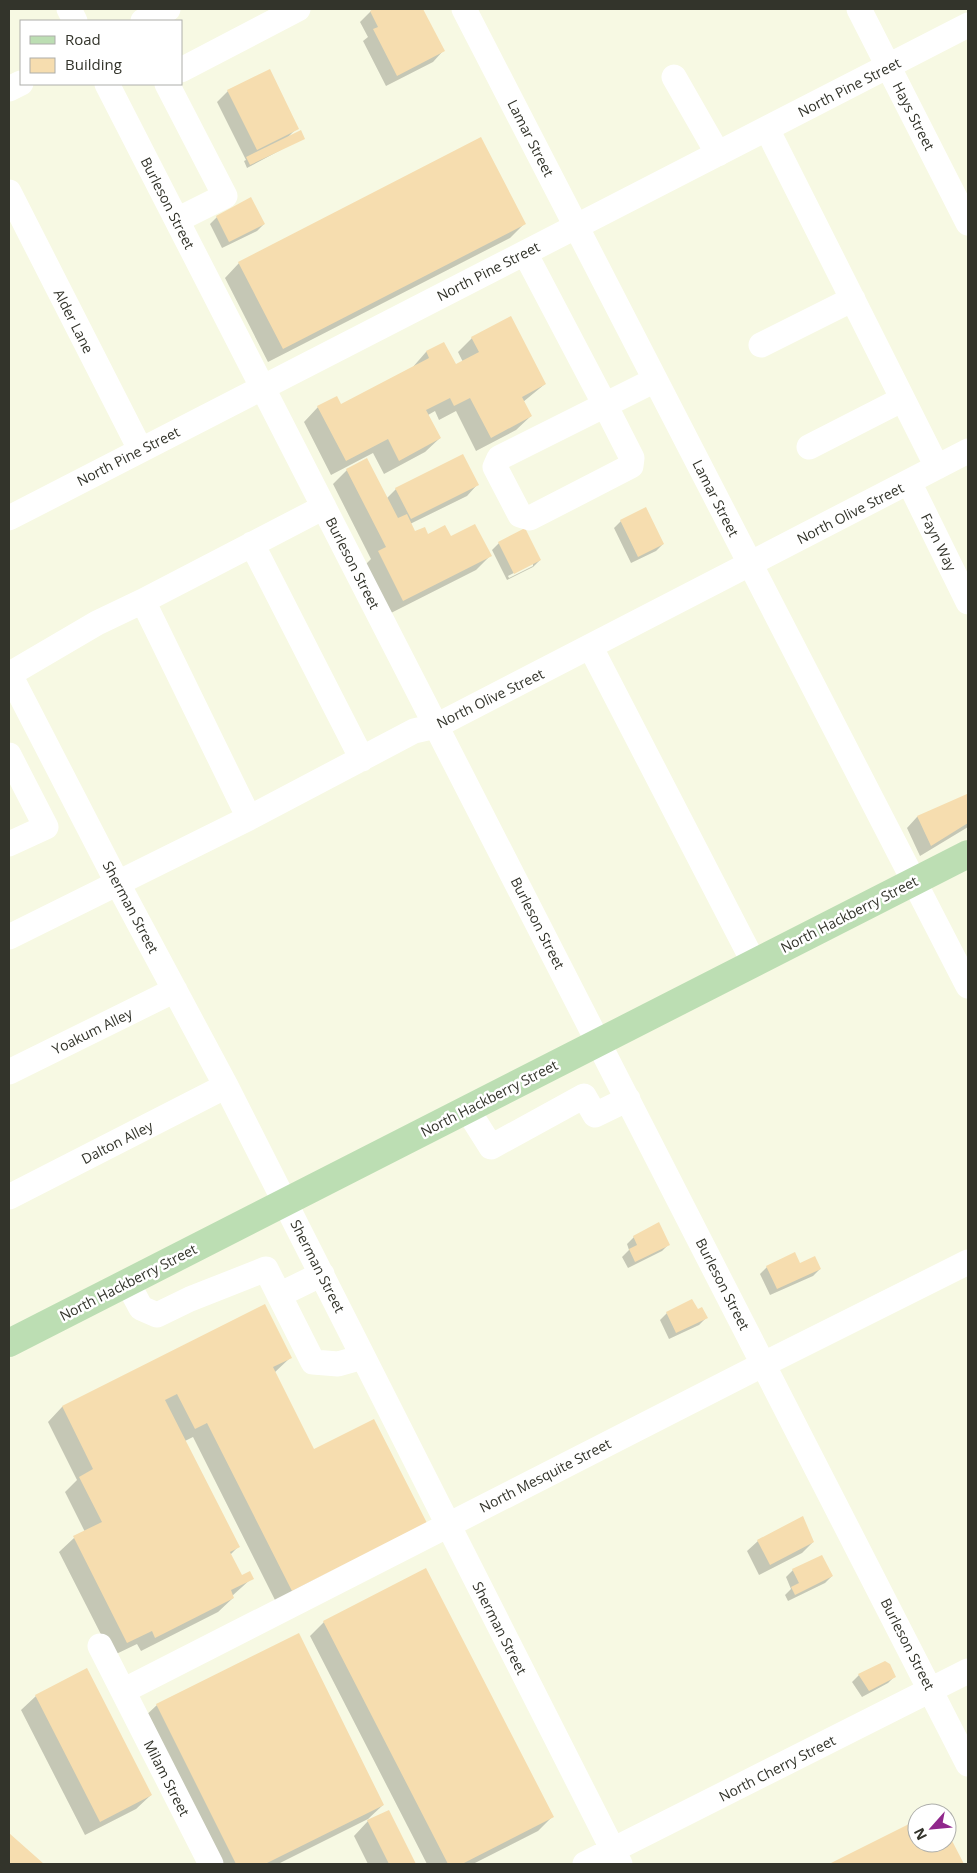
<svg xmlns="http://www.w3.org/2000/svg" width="977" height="1873" font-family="'Open Sans',sans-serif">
<rect width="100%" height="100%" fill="#f7f9e3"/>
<path fill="#0003" fill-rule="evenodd" d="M 373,9 L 422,9 L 443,51 L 433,62 L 386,86 L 363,41 L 368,37 L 360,22 Z
M 228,91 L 297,128 L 288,137 L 303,138 L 247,168 L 244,161 L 246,160 L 217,102 Z
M 217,217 L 264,224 L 257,231 L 222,248 L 210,224 Z
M 524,224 L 510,238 L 268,362 L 225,278 L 239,263 Z
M 472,338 L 545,384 L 523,402 L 531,416 L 516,430 L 476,451 L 456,411 L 439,420 L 435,411 L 428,415 L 440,438 L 425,452 L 384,474 L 373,453 L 331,475 L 304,422 L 318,407 L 340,406 L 412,368 L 426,352 L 443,344 L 455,366 L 463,362 L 458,352 Z
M 347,470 L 386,499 L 396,489 L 477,485 L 467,496 L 410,524 L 415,533 L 450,538 L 490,556 L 476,570 L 389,614 L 364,566 L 371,559 L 333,484 Z
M 621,521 L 663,544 L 656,551 L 631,563 L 614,528 Z
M 525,530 L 540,560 L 533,567 L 507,580 L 492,550 L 499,543 ZM 533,563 L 533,566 L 509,578 L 508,576 Z
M 967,795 L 968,827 L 920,856 L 907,828 L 917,817 Z
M 634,1237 L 669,1244 L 662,1251 L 628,1268 L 622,1257 L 629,1250 L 627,1244 Z
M 800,1265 L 820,1269 L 813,1276 L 770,1295 L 760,1274 L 767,1267 Z
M 264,1306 L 290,1358 L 274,1373 L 314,1451 L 425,1523 L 277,1604 L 193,1437 L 185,1441 L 238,1547 L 230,1555 L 241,1577 L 252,1578 L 232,1596 L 233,1598 L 218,1612 L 141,1651 L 137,1644 L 112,1656 L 59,1552 L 74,1538 L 85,1532 L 65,1492 L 77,1480 L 48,1422 L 62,1407 Z
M 697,1311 L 706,1318 L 699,1325 L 669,1339 L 660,1320 L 667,1313 Z
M 758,1541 L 813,1542 L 802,1553 L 759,1575 L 747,1551 Z
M 793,1570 L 832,1576 L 825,1583 L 788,1601 L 785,1595 L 791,1589 L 786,1577 Z
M 324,1622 L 552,1817 L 538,1831 L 473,1864 L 427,1864 L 310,1636 Z
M 859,1675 L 895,1676 L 888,1683 L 862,1697 L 852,1682 Z
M 36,1696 L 151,1795 L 136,1809 L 85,1835 L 21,1710 Z
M 157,1705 L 383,1805 L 368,1819 L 278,1864 L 214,1864 L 142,1719 Z
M 388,1812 L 414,1864 L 368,1864 L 354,1836 L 368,1821 Z
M 917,1821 L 917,1843 L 947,1843 L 947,1834 L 962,1864 L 832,1864 Z
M 9,1834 L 42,1864 L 9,1864 Z"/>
<path fill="#f6ddaf" d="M 374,9 L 423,9 L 445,51 L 397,76 L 373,29 L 378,27 L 370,11 Z
M 270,69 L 299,129 L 257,150 L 227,90 Z
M 301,130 L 305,139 L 250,165 L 246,157 Z
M 481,137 L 526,224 L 283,349 L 238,262 Z
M 251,197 L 265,224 L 229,242 L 216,216 Z
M 511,316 L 546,384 L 522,397 L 532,416 L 491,438 L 470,398 L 454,406 L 450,398 L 426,410 L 441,438 L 399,461 L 388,439 L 346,461 L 317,406 L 337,396 L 341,404 L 429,358 L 426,351 L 444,342 L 456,364 L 479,352 L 471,337 Z
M 463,454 L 479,485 L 411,519 L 395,488 Z
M 367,458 L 398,518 L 407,514 L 415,531 L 425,527 L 428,534 L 445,525 L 451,536 L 475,524 L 492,556 L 403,601 L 378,551 L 386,547 L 346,469 Z
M 646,507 L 664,544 L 638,557 L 620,520 Z
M 525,528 L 541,560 L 514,574 L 498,542 Z
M 967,794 L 968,823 L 931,846 L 917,816 Z
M 659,1222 L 670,1245 L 635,1262 L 629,1249 L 637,1245 L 633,1236 Z
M 795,1252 L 800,1263 L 815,1256 L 821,1269 L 777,1289 L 766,1266 Z
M 692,1299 L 698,1309 L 702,1307 L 708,1318 L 676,1333 L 666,1312 Z
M 265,1304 L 292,1358 L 273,1367 L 314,1449 L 374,1419 L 427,1523 L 292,1591 L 207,1423 L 195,1429 L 177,1394 L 165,1400 L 240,1547 L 230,1552 L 242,1575 L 250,1571 L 254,1579 L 231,1590 L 234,1598 L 155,1638 L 152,1631 L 127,1643 L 73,1536 L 102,1522 L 79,1477 L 93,1469 L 62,1406 Z
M 803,1516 L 814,1542 L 770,1565 L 757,1540 Z
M 822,1555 L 833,1576 L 795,1595 L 791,1587 L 799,1583 L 792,1569 Z
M 426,1568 L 554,1817 L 462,1864 L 448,1864 L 323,1621 Z
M 299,1633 L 384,1805 L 265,1864 L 236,1864 L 156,1704 Z
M 885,1661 L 890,1664 L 896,1677 L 869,1691 L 858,1674 Z
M 87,1668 L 152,1795 L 100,1822 L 35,1695 Z
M 389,1810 L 416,1864 L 389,1864 L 367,1820 Z
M 917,1820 L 917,1843 L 947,1843 L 947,1831 L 964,1864 L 829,1864 Z
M 9,1833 L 44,1864 L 9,1864 Z"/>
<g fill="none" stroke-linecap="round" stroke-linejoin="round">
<path stroke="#fff" stroke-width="25" d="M 69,9 L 75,21
M 464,9 L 968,986
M 859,9 L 968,223
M 143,21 L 168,9
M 181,70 L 298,9
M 674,77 L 718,154
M 107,84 L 968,1764
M 167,84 L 225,196 L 177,220
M 9,89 L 21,83
M 767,129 L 937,467
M 9,192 L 140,449
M 525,253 L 605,405 L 655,380
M 761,345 L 853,299
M 605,405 L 632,458 L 631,466 L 530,518 L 520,515 L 495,467 L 499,458 Z
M 809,447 L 901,400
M 909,482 L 968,602
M 9,518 L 968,25
M 252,544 L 362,759
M 591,648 L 754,963
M 9,673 L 118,884 L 226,1086 L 620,1864
M 10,674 L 97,623 L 143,601
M 9,755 L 46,827 L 9,844
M 249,818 L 143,601 L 324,507
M 9,937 L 249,818 L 414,731 L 436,726 L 968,451
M 9,1072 L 175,990
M 467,1109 L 491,1147 L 584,1096 L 595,1115 L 628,1099
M 9,1197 L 226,1086
M 127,1282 L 141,1308 L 157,1315 L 190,1299 L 266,1269 L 313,1362 L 338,1364 L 363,1357
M 279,1295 L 322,1274
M 100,1646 L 211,1864
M 123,1691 L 764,1364 L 968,1262
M 585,1864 L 968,1671"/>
<path stroke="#bcdeb3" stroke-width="28" d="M 9,1343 L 968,854"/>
</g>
<g text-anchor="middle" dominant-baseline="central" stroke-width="5" stroke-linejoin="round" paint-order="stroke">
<g font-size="14" fill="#33342b" stroke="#fff">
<text transform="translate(849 87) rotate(-27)">North Pine Street</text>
<text transform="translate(914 116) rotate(63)">Hays Street</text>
<text transform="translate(531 138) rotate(63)">Lamar Street</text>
<text transform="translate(168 203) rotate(63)">Burleson Street</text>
<text transform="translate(488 271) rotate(-27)">North Pine Street</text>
<text transform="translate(74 321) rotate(63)">Alder Lane</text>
<text transform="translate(128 456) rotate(-27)">North Pine Street</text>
<text transform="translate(716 498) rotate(63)">Lamar Street</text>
<text transform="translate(850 513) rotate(-27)">North Olive Street</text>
<text transform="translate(939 542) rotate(64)">Fayn Way</text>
<text transform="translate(353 563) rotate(63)">Burleson Street</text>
<text transform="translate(490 698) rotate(-26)">North Olive Street</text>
<text transform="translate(131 907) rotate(62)">Sherman Street</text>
<text transform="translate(849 914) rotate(-27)">North Hackberry Street</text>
<text transform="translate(538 923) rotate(63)">Burleson Street</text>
<text transform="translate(92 1031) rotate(-26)">Yoakum Alley</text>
<text transform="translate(489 1098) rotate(-27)">North Hackberry Street</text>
<text transform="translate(117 1142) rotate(-27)">Dalton Alley</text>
<text transform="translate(318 1266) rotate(63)">Sherman Street</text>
<text transform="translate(128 1282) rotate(-27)">North Hackberry Street</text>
<text transform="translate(723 1284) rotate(63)">Burleson Street</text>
<text transform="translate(545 1475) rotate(-27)">North Mesquite Street</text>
<text transform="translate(500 1628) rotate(63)">Sherman Street</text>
<text transform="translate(908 1644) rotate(63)">Burleson Street</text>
<text transform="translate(777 1768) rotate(-27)">North Cherry Street</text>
<text transform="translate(167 1778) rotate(63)">Milam Street</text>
</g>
</g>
<rect width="977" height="1873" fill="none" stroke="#33342b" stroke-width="20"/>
<rect x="20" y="20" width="162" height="65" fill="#ffffff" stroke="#adaeaa"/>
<rect x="30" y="36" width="25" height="8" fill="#bcdeb3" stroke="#adaeaa"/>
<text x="65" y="45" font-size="15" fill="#33342b">Road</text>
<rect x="30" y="58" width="25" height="15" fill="#f6ddaf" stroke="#adaeaa"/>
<text x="65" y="70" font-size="15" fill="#33342b">Building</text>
<g transform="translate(932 1828) rotate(243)"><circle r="24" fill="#ffffff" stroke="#adaeaa"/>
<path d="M0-4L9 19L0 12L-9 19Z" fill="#90278c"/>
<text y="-8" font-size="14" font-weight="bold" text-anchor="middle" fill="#33342b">N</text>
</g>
</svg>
